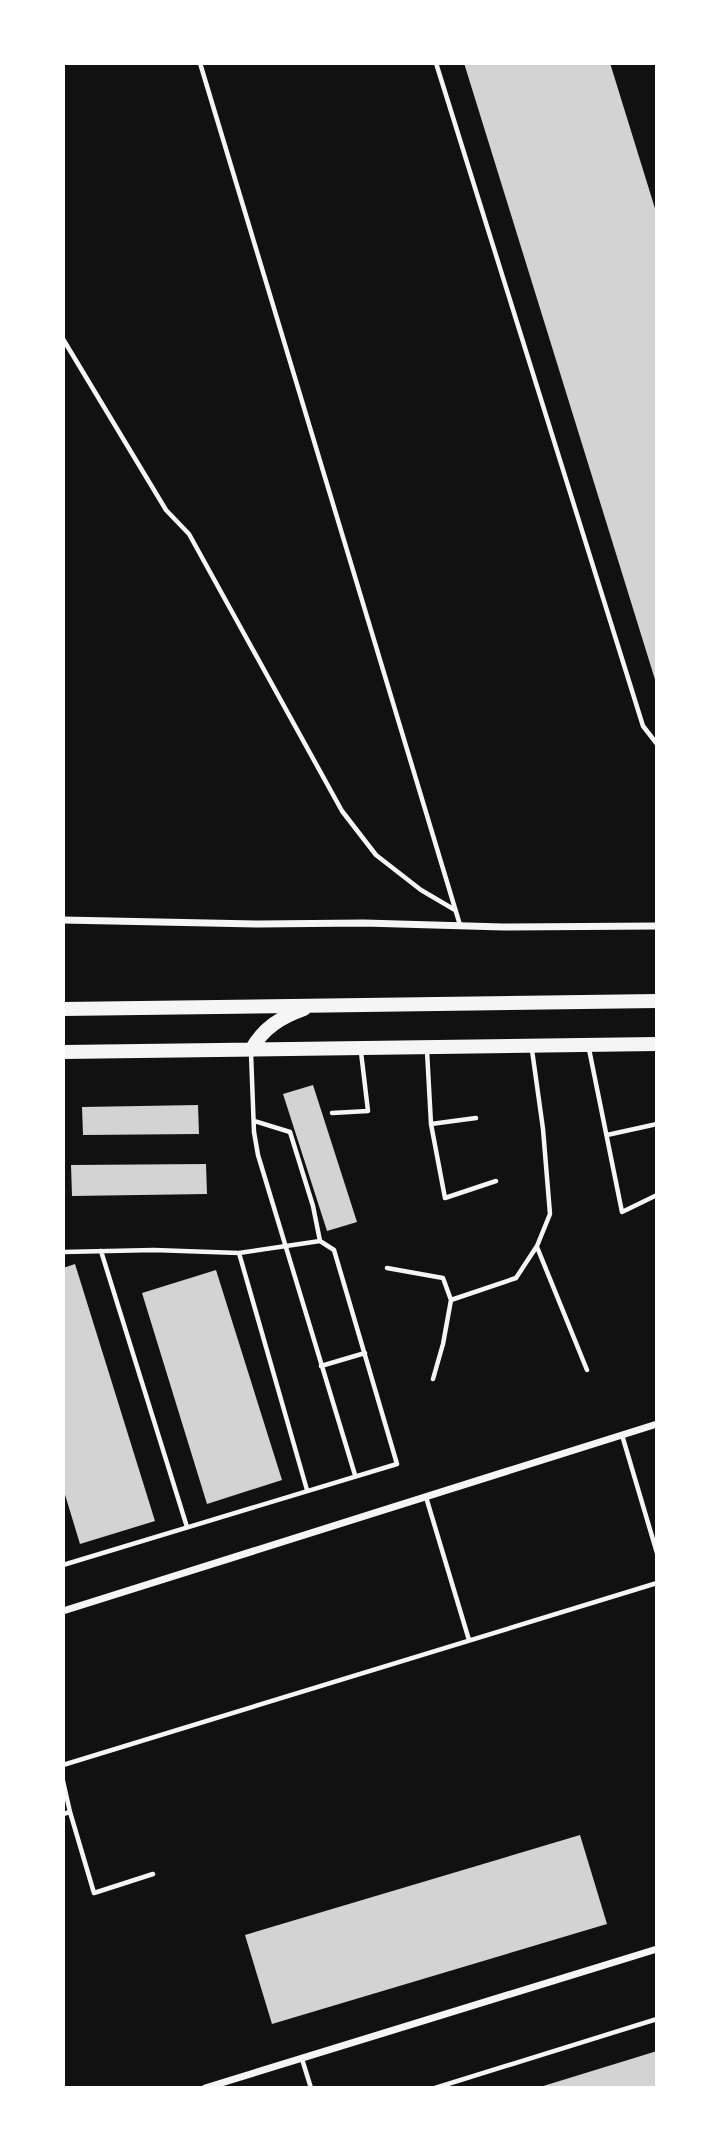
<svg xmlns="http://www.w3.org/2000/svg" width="720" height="2151" font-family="'Asap Condensed',sans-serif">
<rect width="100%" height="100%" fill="#111"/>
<path fill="#d3d3d3" d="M 464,63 L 610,63 L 657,215 L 657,686 Z
M 313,1085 L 357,1222 L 327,1231 L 283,1094 Z
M 198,1105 L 199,1134 L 83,1135 L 82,1107 Z
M 206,1164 L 207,1194 L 72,1196 L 71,1165 Z
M 75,1264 L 155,1521 L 80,1544 L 63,1488 L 63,1268 Z
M 216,1270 L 282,1480 L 207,1504 L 142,1293 Z
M 580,1835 L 607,1924 L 272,2024 L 245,1935 Z
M 657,2051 L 657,2088 L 541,2088 L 540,2087 Z"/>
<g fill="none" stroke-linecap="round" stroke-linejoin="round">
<path stroke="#f5f5f5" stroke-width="4.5" d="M 200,63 L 460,925
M 436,63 L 643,726 L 657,744
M 63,339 L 166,510 L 189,534 L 342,811 L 376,855 L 421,890 L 455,910
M 589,1049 L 622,1212 L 657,1195
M 427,1051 L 431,1124 L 445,1198 L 496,1181
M 251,1053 L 254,1132 L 258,1155 L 355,1475
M 332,1113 L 368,1111 L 361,1052
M 254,1121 L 290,1132 L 313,1206 L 320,1241
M 431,1124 L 476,1118
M 607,1135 L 657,1124
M 537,1247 L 587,1370
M 101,1251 L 187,1527
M 63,1252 L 154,1250 L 239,1253 L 320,1241 L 334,1250 L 397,1464 L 63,1565
M 239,1253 L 307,1490
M 387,1268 L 443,1278 L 451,1300
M 321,1366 L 365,1353
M 433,1379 L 443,1344 L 451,1300 L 516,1278 L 537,1246 L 550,1214 L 543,1129 L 532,1050
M 622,1435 L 657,1553
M 426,1497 L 469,1640
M 63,1765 L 657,1583
M 63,1781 L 70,1812 L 63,1814
M 70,1812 L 94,1893 L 153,1874
M 302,2059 L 311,2088
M 435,2088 L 657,2019"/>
<path stroke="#f5f5f5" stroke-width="7" d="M 63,920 L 259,924 L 364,923 L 503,927 L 657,926
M 63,1611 L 657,1424
M 205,2088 L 657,1949"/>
<path stroke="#f5f5f5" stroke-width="14" d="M 63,1009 L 657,1001
M 251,1050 C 263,1028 281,1017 304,1009
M 63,1052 L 657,1044"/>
</g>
<rect width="720" height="2151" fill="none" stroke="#ffffff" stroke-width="130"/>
</svg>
